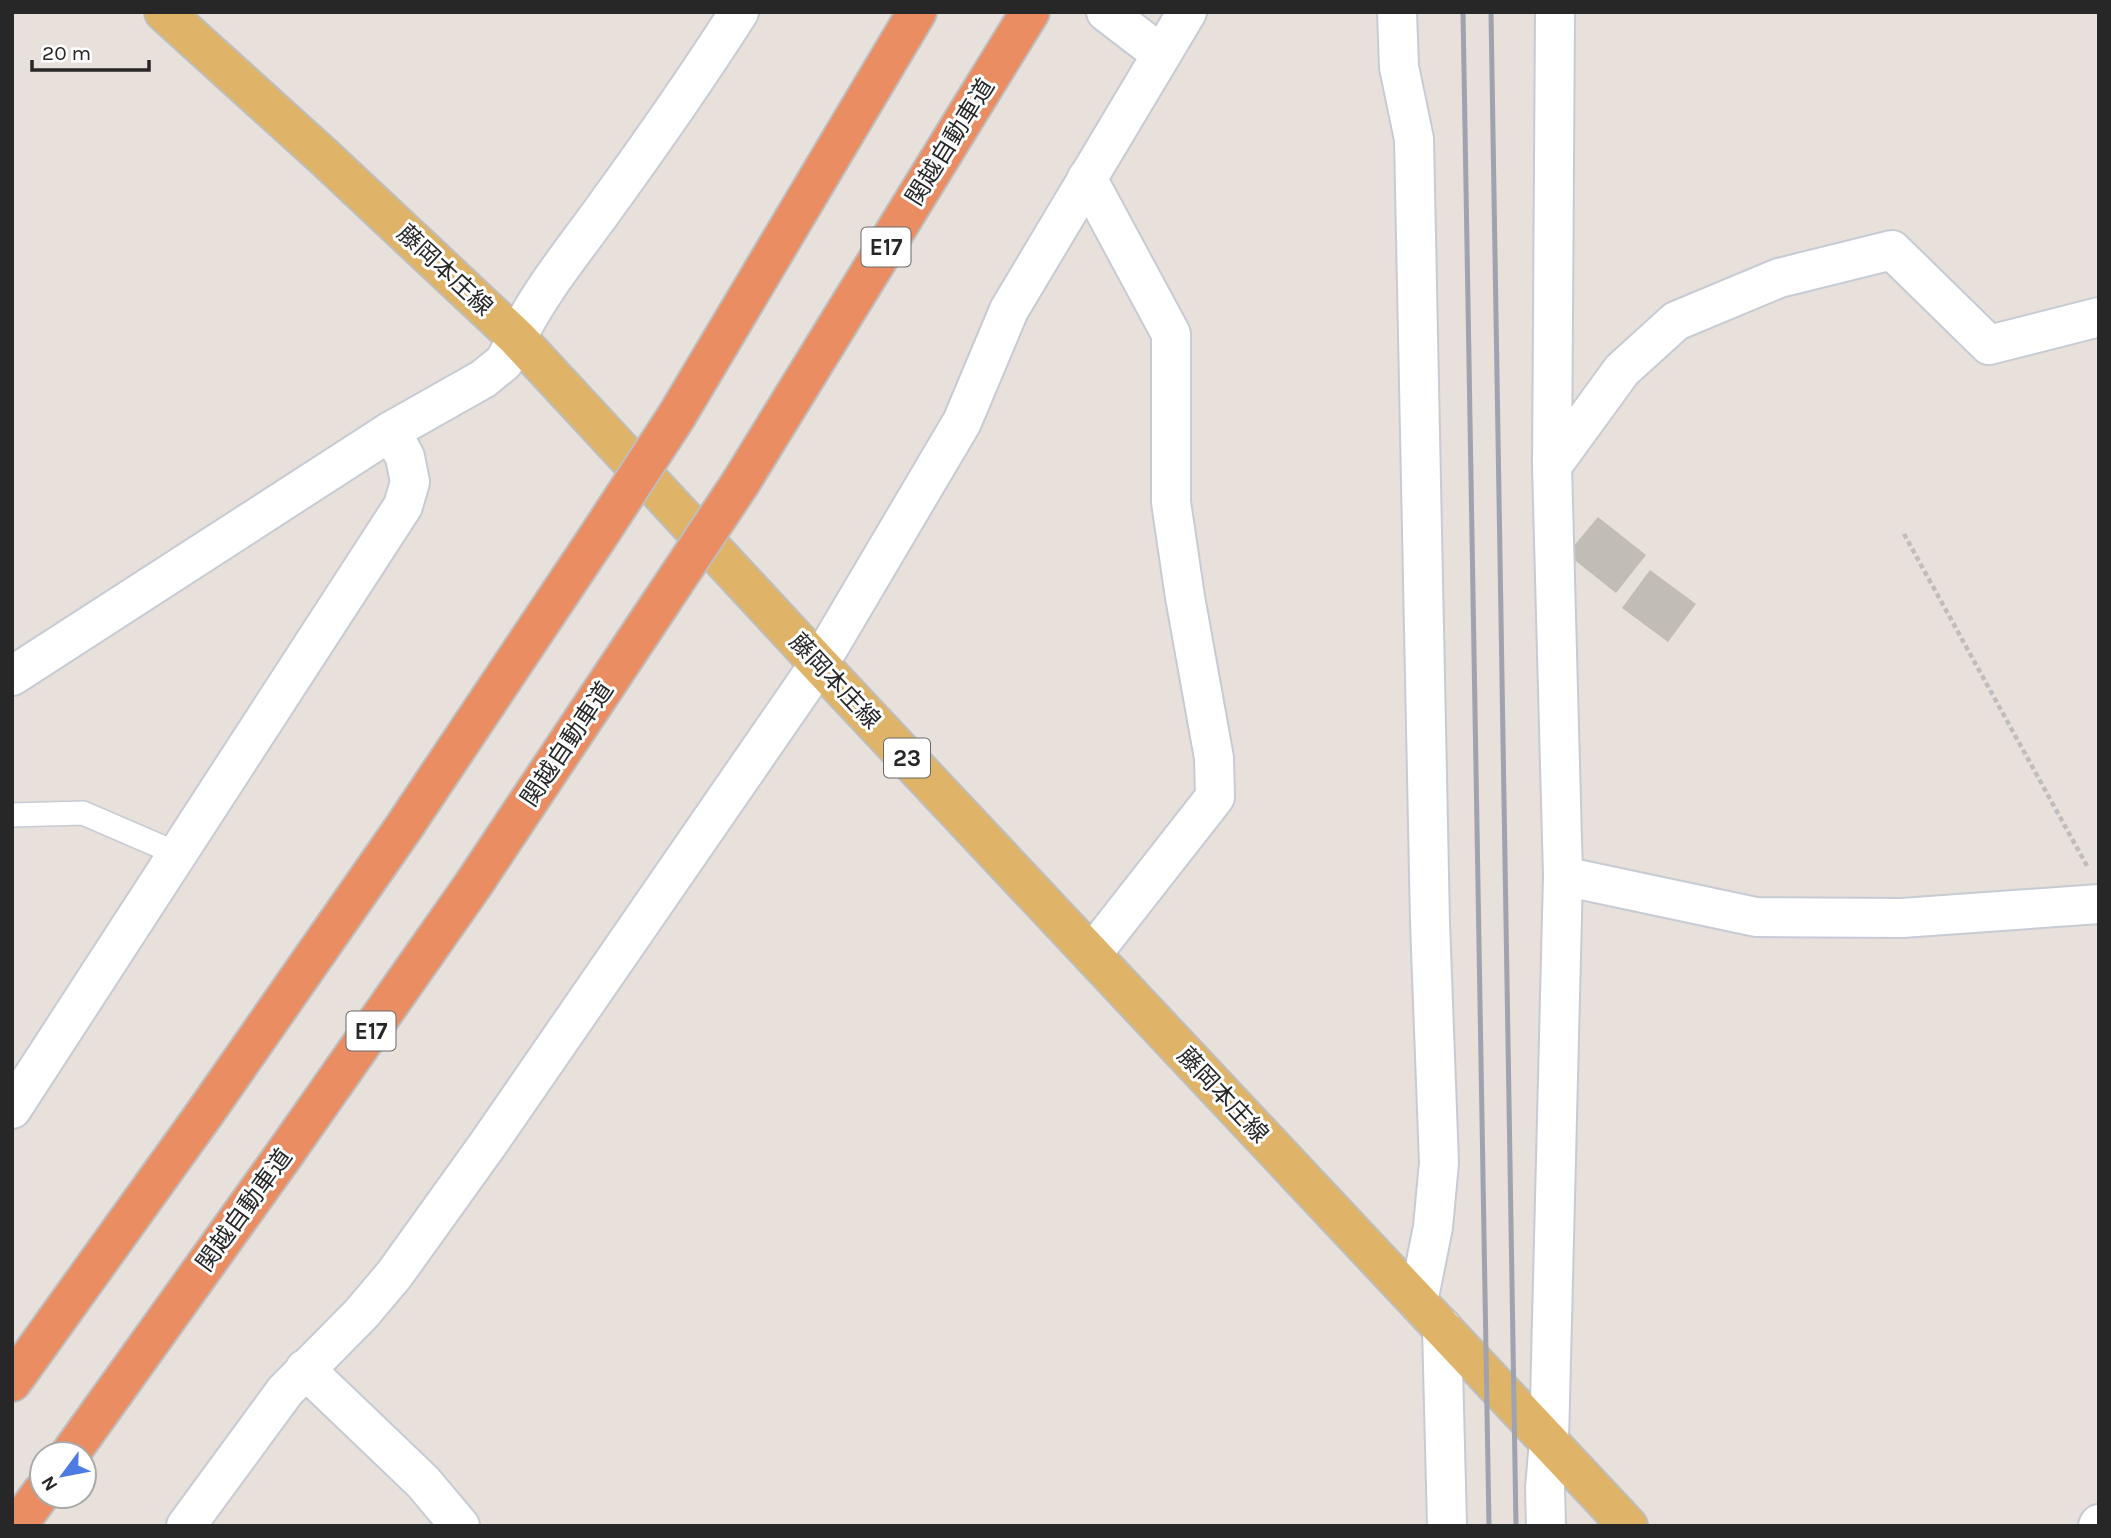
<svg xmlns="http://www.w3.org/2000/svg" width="2111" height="1538" font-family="Karla,'Noto Sans JP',sans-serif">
<rect width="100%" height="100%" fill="#e8e0da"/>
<path fill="#c1bcb6" d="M 1598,517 L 1646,555 L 1616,593 L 1567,554 Z
M 1650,570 L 1696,604 L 1668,642 L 1622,608 Z"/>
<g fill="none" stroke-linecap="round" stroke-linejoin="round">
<g stroke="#c6cbd4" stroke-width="26">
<path id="service" d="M 12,815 L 83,813 L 178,854"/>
</g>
<g stroke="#c6cbd4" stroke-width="42">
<path id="minor" d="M 1106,12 L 1161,54
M 1397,12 L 1399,67 L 1414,139 L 1430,923 L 1439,1163 L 1433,1227 L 1418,1302
M 1087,178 L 1171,334 L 1171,502 L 1185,597 L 1214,758 L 1215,797 L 1092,954
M 517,338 C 539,293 571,254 600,214 C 648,148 695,81 739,12
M 1552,466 L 1622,370 L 1676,321 L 1779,278 L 1892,250 L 1989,345 L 2099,317
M 1563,876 L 1756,917 L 1902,918 L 2099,904
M 12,1109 L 403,506 L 410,482 L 405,457 L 391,431
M 1442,1327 L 1447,1526
M 305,1369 L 423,1482 L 460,1526
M 1546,1526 L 1545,1488 L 1549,1441 L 1563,876 L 1552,466 L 1555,12
M 2098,1526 L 2099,1524"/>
</g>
<g stroke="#c6cbd4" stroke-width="42">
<path id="tertiary" d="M 12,676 L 391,431 L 483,379 L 504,362 L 517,338
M 186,1526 L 285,1391 L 361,1314 L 394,1275 L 488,1144 L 819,664 L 962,422 L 1009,310 L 1187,12"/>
</g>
<g stroke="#bebebe" stroke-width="42">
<path id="primary" d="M 164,12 L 323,156 L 517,338 L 819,664 L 1628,1526"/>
</g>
<g stroke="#bebebe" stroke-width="42">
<path id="motorway" d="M 676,417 L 917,12
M 741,482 L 1030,12
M 12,1382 L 205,1113 L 404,827 L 597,538
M 70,1454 L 281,1159 L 473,885 L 662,601
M 17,1526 L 42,1492"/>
</g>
<path stroke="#bebebe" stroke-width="4.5" stroke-dasharray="5 3.5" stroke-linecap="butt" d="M 1904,534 L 2087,866"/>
<use href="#service" stroke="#fff" stroke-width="23"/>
<use href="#minor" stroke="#fff" stroke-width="38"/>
<use href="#tertiary" stroke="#fff" stroke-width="38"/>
<use href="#primary" stroke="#dfb468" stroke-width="38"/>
<use href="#motorway" stroke="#eb8d63" stroke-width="38"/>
<path stroke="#9ea3af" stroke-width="5" d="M 1463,12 L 1489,1526
M 1491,12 L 1516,1526"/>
<g stroke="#bebebe" stroke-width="42" stroke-linecap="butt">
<path id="motorway-bridge" d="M 597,538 L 676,417
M 662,601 L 741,482"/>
</g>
<use href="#motorway-bridge" stroke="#eb8d63" stroke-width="38"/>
</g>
<g text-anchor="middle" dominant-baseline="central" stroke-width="6" stroke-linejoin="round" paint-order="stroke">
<g fill="#fff" stroke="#686868" stroke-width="2">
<rect x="861.5" y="227.5" width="49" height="39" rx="5"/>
<rect x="884" y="738.5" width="46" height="39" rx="5"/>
<rect x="346.5" y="1011.5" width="49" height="39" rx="5"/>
</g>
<g font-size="23" font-weight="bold" fill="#272727">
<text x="886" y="247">E17</text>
<text x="907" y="758">23</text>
<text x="371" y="1031">E17</text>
</g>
<g font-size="24" fill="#272727" stroke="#fff">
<text transform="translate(950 142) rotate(-58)">関越自動車道</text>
<text transform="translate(445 270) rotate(43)">藤岡本庄線</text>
<text transform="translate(835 681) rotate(47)">藤岡本庄線</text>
<text transform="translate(567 744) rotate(-56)">関越自動車道</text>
<text transform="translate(1223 1095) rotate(47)">藤岡本庄線</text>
<text transform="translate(244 1210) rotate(-54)">関越自動車道</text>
</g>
</g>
<rect width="2111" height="1538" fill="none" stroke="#272727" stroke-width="28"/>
<g transform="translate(63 1475) rotate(238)"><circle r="33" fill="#ffffff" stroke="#a9a9a9" stroke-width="2"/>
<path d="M0-5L12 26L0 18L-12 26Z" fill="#4c7be4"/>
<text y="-10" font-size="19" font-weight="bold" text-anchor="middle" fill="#272727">N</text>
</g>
<path d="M32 60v10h117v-10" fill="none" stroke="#272727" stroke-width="3.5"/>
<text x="42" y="60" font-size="21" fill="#272727" stroke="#ffffff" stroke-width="5" paint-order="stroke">20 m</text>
</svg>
